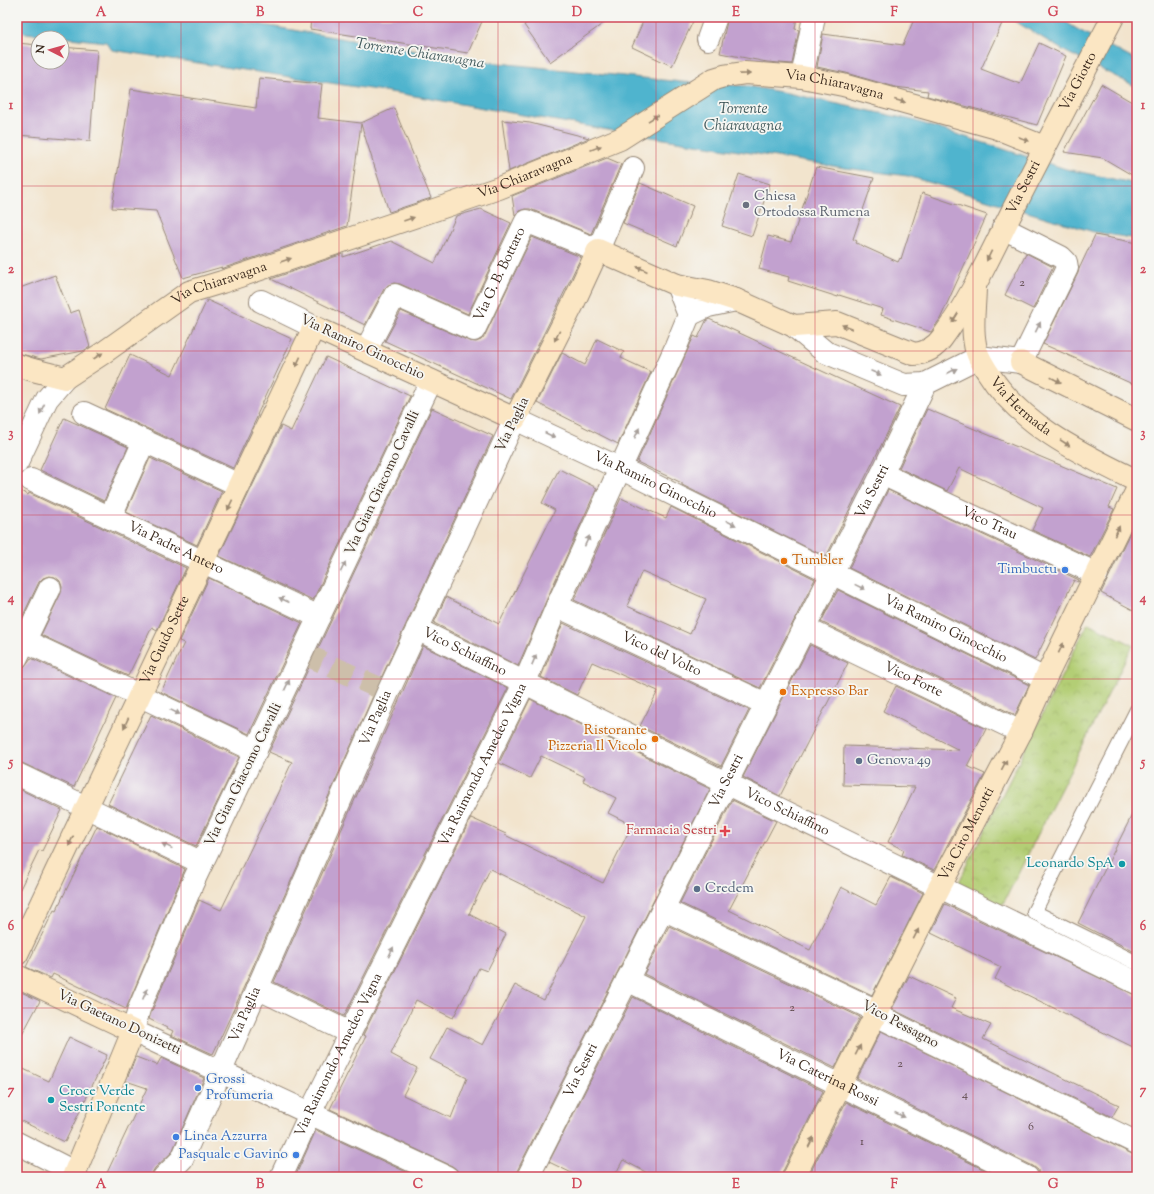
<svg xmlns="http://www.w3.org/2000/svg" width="1154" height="1194" font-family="'Sorts Mill Goudy',serif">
<defs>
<pattern id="park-crowns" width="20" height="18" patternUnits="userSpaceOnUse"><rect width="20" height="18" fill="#b3ce74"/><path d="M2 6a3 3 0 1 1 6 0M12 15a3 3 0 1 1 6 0" fill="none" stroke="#9bb164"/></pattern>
</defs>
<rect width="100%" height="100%" fill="#f6f6f2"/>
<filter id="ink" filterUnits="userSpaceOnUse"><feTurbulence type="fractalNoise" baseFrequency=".025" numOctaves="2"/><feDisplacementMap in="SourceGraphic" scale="8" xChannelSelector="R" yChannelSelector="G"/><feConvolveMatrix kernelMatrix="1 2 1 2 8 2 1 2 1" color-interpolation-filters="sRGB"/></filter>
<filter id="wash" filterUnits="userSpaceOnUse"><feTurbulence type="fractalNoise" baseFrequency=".012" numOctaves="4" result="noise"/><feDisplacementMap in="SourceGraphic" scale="16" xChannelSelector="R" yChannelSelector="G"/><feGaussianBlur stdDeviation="0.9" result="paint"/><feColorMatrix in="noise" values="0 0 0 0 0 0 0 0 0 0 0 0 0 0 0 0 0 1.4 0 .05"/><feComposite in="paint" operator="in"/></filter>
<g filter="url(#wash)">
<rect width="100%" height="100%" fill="#f2e4cd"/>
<path fill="url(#park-crowns)" stroke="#777c49" d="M 1088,623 L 1133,645 L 1002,906 L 958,884 Z"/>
<path fill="#50b4ce" stroke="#466f76" d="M 17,17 L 216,17 L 469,60 L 682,82 L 747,86 L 787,93 L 912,120 L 1066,169 L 1137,184 L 1137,239 L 1094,232 L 908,176 L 845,168 L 614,131 L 403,94 L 112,50 L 106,42 L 17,32 Z
M 1008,17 L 1058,17 L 1077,29 L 1137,61 L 1137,87 L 1066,52 Z"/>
<g id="blocks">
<path fill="#c2a1cf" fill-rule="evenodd" d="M 311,17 L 484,17 L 468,53 L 310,29 Z
M 534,17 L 612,17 L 550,62 L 524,25 Z
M 645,17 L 695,17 L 672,66 L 632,47 Z
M 728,17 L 797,17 L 795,29 L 799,30 L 792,64 L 767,62 L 720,53 Z
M 915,17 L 1005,17 L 981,69 L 1020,84 L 1039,43 L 1066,56 L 1037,125 L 927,96 L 928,91 L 895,87 L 846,73 L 817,67 L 823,34 L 903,45 Z
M 17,43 L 38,45 L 38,62 L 62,62 L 62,47 L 97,50 L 90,141 L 17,135 Z
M 259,78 L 322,84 L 318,118 L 361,123 L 394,108 L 431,198 L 389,212 L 361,124 L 347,226 L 221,269 L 222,267 L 183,278 L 156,211 L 112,208 L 131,89 L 256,108 Z
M 1101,84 L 1137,105 L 1137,178 L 1103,158 L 1064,152 Z
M 502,120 L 530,123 L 589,138 L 509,171 Z
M 607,158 L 621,164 L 591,234 L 530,209 L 525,209 L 519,211 L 515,215 L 512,196 Z
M 816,167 L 874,178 L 853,239 L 857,241 L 856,243 L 898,262 L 900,258 L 901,259 L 922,193 L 987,215 L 940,319 L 931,332 L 881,315 L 883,309 L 839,295 L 838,297 L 788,281 L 789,277 L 759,269 L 768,236 L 791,242 Z
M 739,174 L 770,184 L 752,236 L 722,226 Z
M 640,183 L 693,206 L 677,246 L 623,223 Z
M 481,209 L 511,223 L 468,314 L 400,284 L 394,283 L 388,285 L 384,289 L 365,325 L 271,279 L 343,254 L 343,257 L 391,241 L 435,263 L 456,216 Z
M 1095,235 L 1137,243 L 1137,386 L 1043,344 L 1078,273 L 1079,269 Z
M 532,237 L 581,257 L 558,305 L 511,399 L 385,341 L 401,311 L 469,341 L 476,342 L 481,340 L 485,335 Z
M 1026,253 L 1053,267 L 1033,309 L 1005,295 Z
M 55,275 L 70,313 L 79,310 L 90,347 L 83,351 L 41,359 L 17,353 L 17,289 Z
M 207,300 L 292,339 L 257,415 L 258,415 L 233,468 L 105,409 L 130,355 L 172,375 Z
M 709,319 L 900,407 L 826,557 L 682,485 L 682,483 L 637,462 L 694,336 L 698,338 L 706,321 Z
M 597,339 L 624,352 L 621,358 L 651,372 L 618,444 L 537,403 L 562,353 L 585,365 Z
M 326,357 L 410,396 L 313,600 L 219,556 L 281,426 L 291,431 Z
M 432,408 L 493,436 L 377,687 L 243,989 L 213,1054 L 171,1035 L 173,1031 L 149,1019 L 151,1013 L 199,900 L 221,910 L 273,803 L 292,762 L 269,752 Z
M 927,409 L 1117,489 L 1109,507 L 1114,509 L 1090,557 L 1032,530 L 1043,508 L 959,468 L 947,491 L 899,468 Z
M 64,418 L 128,447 L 104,501 L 40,470 Z
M 150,458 L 222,491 L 197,545 L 126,512 Z
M 559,469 L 597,488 L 546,601 L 518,666 L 434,623 L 446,597 L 499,624 L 555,510 L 542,503 Z
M 17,489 L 28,495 L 29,493 L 186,568 L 157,630 L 152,627 L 128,676 L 41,635 L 61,593 L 62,587 L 60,581 L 55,577 L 49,576 L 43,578 L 39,582 L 17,628 Z
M 888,490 L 1079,580 L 1078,582 L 1074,580 L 1035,660 L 849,568 Z
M 621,498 L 666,518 L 671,507 L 815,579 L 760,688 L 574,600 ZM 642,571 L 706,599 L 690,634 L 627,606 Z
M 1136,520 L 1137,521 L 1137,612 L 1101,593 Z
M 209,578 L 302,623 L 249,734 L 161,692 L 184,643 L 179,641 Z
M 838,590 L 1029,685 L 1015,715 L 821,622 Z
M 563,623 L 749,710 L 721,766 L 640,726 L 658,691 L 592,662 L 577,695 L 541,677 Z
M 810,645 L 848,663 L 780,796 L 743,777 Z
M 423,646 L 508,688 L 344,1016 L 274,982 Z
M 31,658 L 116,698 L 74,787 L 22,763 L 17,762 L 17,669 L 24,667 Z
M 896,686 L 986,729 L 967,766 L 985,774 L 934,870 L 902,855 L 904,850 L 888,842 L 915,787 L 843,785 L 844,746 L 959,750 L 883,711 Z
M 530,699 L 710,789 L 517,1171 L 516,1177 L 459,1177 L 457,1170 L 452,1166 L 330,1109 L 366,1036 L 363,1035 L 471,818 L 506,834 L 505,835 L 603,883 L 632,825 L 608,813 L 616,798 L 583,781 L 585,777 L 541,756 L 530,778 L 499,763 ZM 490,869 L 586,916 L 544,1000 L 515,985 L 483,1045 L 447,1027 L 430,1059 L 467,1078 L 451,1118 L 403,1095 L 417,1068 L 391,1054 L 416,1000 L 453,1018 L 479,968 L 487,971 L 506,934 L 469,914 Z
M 151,715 L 239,757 L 196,846 L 108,804 Z
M 17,788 L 62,810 L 42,851 L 39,850 L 17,895 Z
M 732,800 L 776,821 L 729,910 L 810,950 L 841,887 L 876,905 L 891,877 L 923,893 L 872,995 L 680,903 Z
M 1137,805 L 1137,953 L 1078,923 Z
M 97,826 L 185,869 L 126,1009 L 53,974 L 51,978 L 26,967 L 54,910 L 56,911 Z
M 945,904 L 1137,996 L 1137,1049 L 995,979 L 1001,967 L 931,933 Z
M 669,926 L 860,1017 L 835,1068 L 644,974 Z
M 909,976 L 956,998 L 951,1008 L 991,1025 L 983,1039 L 1119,1105 L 1112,1117 L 892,1009 Z
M 17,990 L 40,1001 L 17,1044 Z
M 633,997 L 823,1091 L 783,1171 L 782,1177 L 655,1177 L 623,1160 L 614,1177 L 580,1177 L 549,1162 Z
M 881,1031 L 1132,1154 L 1137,1155 L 1137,1177 L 1039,1177 L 1038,1170 L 1033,1166 L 857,1079 Z
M 69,1037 L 107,1055 L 65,1142 L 17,1119 L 17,1066 L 49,1081 Z
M 136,1057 L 157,1065 L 161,1058 L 204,1078 L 172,1152 L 155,1168 L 152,1173 L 152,1177 L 105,1177 L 147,1088 L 126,1081 Z
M 846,1102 L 999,1177 L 808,1177 Z
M 316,1130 L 417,1177 L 295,1177 Z"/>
</g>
</g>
<g filter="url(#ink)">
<use href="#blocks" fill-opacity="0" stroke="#968776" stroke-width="1"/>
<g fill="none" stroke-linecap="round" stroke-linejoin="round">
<path stroke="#cdbfaa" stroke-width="22" stroke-dasharray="22 11" stroke-linecap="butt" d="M 302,653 L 388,692"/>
<g stroke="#968776" stroke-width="16">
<path id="lane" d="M 1137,710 L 1034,912 L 1137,963"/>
</g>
<g stroke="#968776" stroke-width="24">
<g id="street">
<path d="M 708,39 L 716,17"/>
<path d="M 802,77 L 814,17"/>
<path d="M 261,301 L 314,327"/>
<path d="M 689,315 L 708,306 L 736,300"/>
<path d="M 794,326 L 825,352 L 904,385 L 925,384 L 979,357 L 1021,362 L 1067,268 L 1066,262 L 1061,257 L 1003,228"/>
<path id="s1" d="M 366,350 L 395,295 L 474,330 L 526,221 L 598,250 L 633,168"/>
<path d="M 431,381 L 193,882 L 139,1009 L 133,1031 L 447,1177"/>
<path d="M 84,413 L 239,485"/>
<path d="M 17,463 L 47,399 L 65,378"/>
<path id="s2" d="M 882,474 L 1097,574"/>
<path id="s3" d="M 31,480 L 319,617"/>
<path d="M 110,518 L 144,441"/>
<path id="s4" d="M 557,606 L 766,704"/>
<path id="s5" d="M 804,628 L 1021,732"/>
<path id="s6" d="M 417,629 L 726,783 L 1137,983"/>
<path d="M 25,641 L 256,751"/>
<path d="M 17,657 L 50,588"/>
<path d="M 17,774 L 202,863"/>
<path d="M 663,909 L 877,1011 L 884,1019 L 1137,1143"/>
<path id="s7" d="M 627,980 L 1027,1177"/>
<path d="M 257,988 L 350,1033"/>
<path d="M 17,1143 L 76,1173"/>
<path id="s8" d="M 164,1177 L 182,1159 L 388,692 L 515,419 L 632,474 L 1045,679"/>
<path id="s9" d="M 281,1177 L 315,1103 L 524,684 L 557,606 L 675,349 L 689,315 L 677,285"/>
<path id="s10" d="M 528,1177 L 882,474 L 925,384"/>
</g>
</g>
<g stroke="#968776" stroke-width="24">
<g id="secondary">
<path id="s11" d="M 975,286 C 975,305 971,325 975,344 C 976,354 982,363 987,371 C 1020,425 1082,454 1137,481"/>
<path d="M 1021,362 L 1137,420"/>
<path id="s12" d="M 17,365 L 33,370 L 65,378 L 103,353 L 189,292 L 222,282 L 499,188 L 620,139 L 714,79 L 724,76 L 745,73 L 802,77 L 843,85 L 997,128 L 1044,147"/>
<path id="s13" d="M 17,954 L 314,327 L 515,419 L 574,302 L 598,250 L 677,285 L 708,291 L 736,300 L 794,326 L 837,323 L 914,354 C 925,353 935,348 942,338 C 973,296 994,246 1018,200 C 1049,139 1081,78 1113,17"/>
<path d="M 17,976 L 133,1031 L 73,1177"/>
<path id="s14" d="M 794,1177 L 938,890 L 1021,732 L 1045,679 L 1137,490"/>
</g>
</g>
<use href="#lane" stroke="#fff" stroke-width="14"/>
<use href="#street" stroke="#fff" stroke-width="22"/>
<use href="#secondary" stroke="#fbe6c3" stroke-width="22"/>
</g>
<defs><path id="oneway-solid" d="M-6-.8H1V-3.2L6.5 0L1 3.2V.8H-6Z"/></defs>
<g fill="#9b8870">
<use href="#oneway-solid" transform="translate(745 74) rotate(-1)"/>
<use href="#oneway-solid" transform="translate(900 101) rotate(15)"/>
<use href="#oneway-solid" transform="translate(653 118) rotate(-32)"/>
<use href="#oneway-solid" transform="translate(1024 139) rotate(22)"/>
<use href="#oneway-solid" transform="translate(596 148) rotate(-22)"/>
<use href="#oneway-solid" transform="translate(409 219) rotate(-19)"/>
<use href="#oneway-solid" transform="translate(989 256) rotate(116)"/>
<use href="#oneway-solid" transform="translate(286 260) rotate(-19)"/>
<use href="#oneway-solid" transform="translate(642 269) rotate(-156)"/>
<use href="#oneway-solid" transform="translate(955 318) rotate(122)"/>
<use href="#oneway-solid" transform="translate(847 327) rotate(-158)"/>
<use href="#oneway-solid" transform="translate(557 336) rotate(117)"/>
<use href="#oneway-solid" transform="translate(98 356) rotate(-33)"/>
<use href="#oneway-solid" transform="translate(298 362) rotate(115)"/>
<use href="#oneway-solid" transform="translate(1056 380) rotate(27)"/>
<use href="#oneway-solid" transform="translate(1065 443) rotate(33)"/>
<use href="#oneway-solid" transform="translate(230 505) rotate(115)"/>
<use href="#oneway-solid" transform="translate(1117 531) rotate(-64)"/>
<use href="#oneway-solid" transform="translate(1061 648) rotate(-64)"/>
<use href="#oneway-solid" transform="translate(126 723) rotate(115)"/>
<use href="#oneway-solid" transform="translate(1004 765) rotate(-62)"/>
<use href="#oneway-solid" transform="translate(71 841) rotate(115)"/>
<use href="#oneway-solid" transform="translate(916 934) rotate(-63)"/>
<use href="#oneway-solid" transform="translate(858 1050) rotate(-63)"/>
<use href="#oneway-solid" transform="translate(811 1142) rotate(-63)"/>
</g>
<g fill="#a79f9a">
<use href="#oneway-solid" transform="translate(1038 327) rotate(-64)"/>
<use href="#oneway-solid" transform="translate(952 371) rotate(-27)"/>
<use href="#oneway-solid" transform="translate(876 373) rotate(23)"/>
<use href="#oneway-solid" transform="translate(42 409) rotate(115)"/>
<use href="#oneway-solid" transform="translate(637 433) rotate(-66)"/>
<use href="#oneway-solid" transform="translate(550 435) rotate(25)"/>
<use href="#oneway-solid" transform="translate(731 523) rotate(26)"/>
<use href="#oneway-solid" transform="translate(587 541) rotate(-65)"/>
<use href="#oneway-solid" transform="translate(343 567) rotate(-64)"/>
<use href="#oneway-solid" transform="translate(860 587) rotate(26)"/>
<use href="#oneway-solid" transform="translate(284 600) rotate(-155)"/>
<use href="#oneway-solid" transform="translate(534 660) rotate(-67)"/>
<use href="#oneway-solid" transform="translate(287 685) rotate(-65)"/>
<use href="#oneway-solid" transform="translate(175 712) rotate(26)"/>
<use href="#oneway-solid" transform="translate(167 846) rotate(-154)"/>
<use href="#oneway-solid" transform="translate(391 952) rotate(-64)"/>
<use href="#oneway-solid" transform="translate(145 994) rotate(-67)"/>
<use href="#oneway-solid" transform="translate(900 1115) rotate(26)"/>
</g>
</g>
<path fill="none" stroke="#d1495b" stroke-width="1" stroke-opacity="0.55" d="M 181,17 L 181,1177M 339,17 L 339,1177M 498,17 L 498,1177M 656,17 L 656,1177M 815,17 L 815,1177M 973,17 L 973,1177M 17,186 L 1137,186M 17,351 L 1137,351M 17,515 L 1137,515M 17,679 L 1137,679M 17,843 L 1137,843M 17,1008 L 1137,1008"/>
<circle fill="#6b7280" stroke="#f6f6f2" stroke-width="1.5" cx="746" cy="205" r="4"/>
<g fill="#e8710a" stroke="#f6f6f2" stroke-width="1.5">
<circle cx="784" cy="561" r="4"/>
<circle cx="783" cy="692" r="4"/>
<circle cx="655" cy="739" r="4"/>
</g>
<g fill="#3f7fe0" stroke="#f6f6f2" stroke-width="1.5">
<circle cx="1065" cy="570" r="4"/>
<circle cx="198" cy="1088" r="4"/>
<circle cx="176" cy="1137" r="4"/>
<circle cx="296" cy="1155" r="4"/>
</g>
<g fill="#5c6f8a" stroke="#f6f6f2" stroke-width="1.5">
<circle cx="859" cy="761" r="4"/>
<circle cx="697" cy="889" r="4"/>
</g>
<path fill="#e0444e" stroke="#f6f6f2" stroke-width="1.5" d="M723 825h4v4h4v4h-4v4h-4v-4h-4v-4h4z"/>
<g fill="#0f9aa8" stroke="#f6f6f2" stroke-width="1.5">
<circle cx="1122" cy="864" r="4"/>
<circle cx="51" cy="1100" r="4"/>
</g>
<g text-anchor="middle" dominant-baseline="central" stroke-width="3.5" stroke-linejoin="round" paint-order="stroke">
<g font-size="12" fill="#5d484a">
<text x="1022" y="283">2</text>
<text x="792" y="1008">2</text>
<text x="900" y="1064">2</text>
<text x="965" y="1095">4</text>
<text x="1031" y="1127">6</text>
<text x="862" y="1142">1</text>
</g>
<g font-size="14" fill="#3b2a1e" stroke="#f6f6f2">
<text stroke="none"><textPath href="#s13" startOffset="1764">Via Giotto</textPath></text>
<text stroke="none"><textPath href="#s12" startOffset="892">Via Chiaravagna</textPath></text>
<text stroke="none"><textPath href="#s12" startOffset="556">Via Chiaravagna</textPath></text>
<text stroke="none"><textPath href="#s13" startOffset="1645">Via Sestri</textPath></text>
<text stroke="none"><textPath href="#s1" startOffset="210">Via G. B. Bottaro</textPath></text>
<text stroke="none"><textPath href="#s12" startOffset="232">Via Chiaravagna</textPath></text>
<text transform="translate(362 348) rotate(25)">Via Ramiro Ginocchio</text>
<text stroke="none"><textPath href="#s11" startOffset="137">Via Hermada</textPath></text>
<text transform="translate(513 425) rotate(-64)">Via Paglia</text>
<text transform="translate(383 483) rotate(-65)">Via Gian Giacomo Cavalli</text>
<text stroke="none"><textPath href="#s8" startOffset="992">Via Ramiro Ginocchio</textPath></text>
<text stroke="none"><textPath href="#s10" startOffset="767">Via Sestri</textPath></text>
<text stroke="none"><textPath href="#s2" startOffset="118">Vico Trau</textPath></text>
<text stroke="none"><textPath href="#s3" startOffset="160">Via Padre Antero</textPath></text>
<text stroke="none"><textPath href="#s8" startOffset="1316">Via Ramiro Ginocchio</textPath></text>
<text stroke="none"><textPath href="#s13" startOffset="347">Via Guido Sette</textPath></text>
<text stroke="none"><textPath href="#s6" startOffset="53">Vico Schiaffino</textPath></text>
<text stroke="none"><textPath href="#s4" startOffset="115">Vico del Volto</textPath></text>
<text stroke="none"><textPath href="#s5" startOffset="121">Vico Forte</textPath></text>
<text stroke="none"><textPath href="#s8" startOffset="507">Via Paglia</textPath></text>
<text stroke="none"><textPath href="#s9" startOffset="459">Via Raimondo Amedeo Vigna</textPath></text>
<text transform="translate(244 775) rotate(-64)">Via Gian Giacomo Cavalli</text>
<text stroke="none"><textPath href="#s10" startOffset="443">Via Sestri</textPath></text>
<text stroke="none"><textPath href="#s6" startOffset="413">Vico Schiaffino</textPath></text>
<text stroke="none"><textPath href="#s14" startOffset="384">Via Ciro Menotti</textPath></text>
<text stroke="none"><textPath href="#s8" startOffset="183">Via Paglia</textPath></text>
<text transform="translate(119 1023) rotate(25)">Via Gaetano Donizetti</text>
<text transform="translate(900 1025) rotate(28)">Vico Pessagno</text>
<text stroke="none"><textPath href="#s9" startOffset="135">Via Raimondo Amedeo Vigna</textPath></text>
<text stroke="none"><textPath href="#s10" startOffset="119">Via Sestri</textPath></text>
<text stroke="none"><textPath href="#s7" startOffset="223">Via Caterina Rossi</textPath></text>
</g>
<g font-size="14" fill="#5b616d" stroke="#f6f6f2" text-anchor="start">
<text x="754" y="197">Chiesa<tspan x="754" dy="16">Ortodossa Rumena</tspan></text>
</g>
<g font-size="14" fill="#c56008" stroke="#f6f6f2" text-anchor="start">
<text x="792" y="561">Tumbler</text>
<text x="791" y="692">Expresso Bar</text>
<text x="647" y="731" text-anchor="end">Ristorante<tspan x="647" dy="16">Pizzeria Il Vicolo</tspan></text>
</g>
<g font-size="14" fill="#366cbe" stroke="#f6f6f2" text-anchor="end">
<text x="1057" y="570">Timbuctu</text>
<text x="206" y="1080" text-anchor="start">Grossi<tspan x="206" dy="16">Profumeria</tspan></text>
<text x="184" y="1137" text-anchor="start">Linea Azzurra</text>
<text x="288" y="1155">Pasquale e Gavino</text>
</g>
<g font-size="14" fill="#4e5e75" stroke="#f6f6f2" text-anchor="start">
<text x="867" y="761">Genova 49</text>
<text x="705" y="889">Credem</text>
</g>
<g font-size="14" fill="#be3a42" stroke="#f6f6f2" text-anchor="end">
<text x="717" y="831">Farmacia Sestri</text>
</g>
<g font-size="14" fill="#0d838f" stroke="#f6f6f2" text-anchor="end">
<text x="1114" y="864">Leonardo SpA</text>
<text x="59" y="1092" text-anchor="start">Croce Verde<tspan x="59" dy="16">Sestri Ponente</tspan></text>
</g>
<g font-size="15" font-style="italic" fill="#425a5c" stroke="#f6f6f2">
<text transform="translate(420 54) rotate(9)">Torrente Chiaravagna</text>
<text x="743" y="109">Torrente<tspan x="743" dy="17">Chiaravagna</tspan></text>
</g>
</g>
<rect width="1154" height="1194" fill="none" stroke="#f6f6f2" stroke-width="44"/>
<g transform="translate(50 50) rotate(276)"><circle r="19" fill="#f6f6f2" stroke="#aba49d"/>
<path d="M0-3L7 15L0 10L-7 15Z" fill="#d1495b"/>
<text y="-6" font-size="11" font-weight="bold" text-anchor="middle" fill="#3b2a1e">N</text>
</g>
<rect x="22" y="22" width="1110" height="1150" fill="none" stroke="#d1495b" stroke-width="1.5"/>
<g font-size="13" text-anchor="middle" font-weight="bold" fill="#d1495b">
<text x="101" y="16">A</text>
<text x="260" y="16">B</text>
<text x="418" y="16">C</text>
<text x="577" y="16">D</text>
<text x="736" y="16">E</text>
<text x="894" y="16">F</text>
<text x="1053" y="16">G</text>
<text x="11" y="109">1</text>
<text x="1143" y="109">1</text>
<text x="11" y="273">2</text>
<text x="1143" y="273">2</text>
<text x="11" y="437">3</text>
<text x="1143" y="437">3</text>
<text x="11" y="602">4</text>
<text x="1143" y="602">4</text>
<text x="11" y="766">5</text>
<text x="1143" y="766">5</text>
<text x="11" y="930">6</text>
<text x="1143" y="930">6</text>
<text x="11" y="1094">7</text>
<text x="1143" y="1094">7</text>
<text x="101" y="1188">A</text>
<text x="260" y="1188">B</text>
<text x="418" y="1188">C</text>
<text x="577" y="1188">D</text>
<text x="736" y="1188">E</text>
<text x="894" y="1188">F</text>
<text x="1053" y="1188">G</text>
</g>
</svg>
